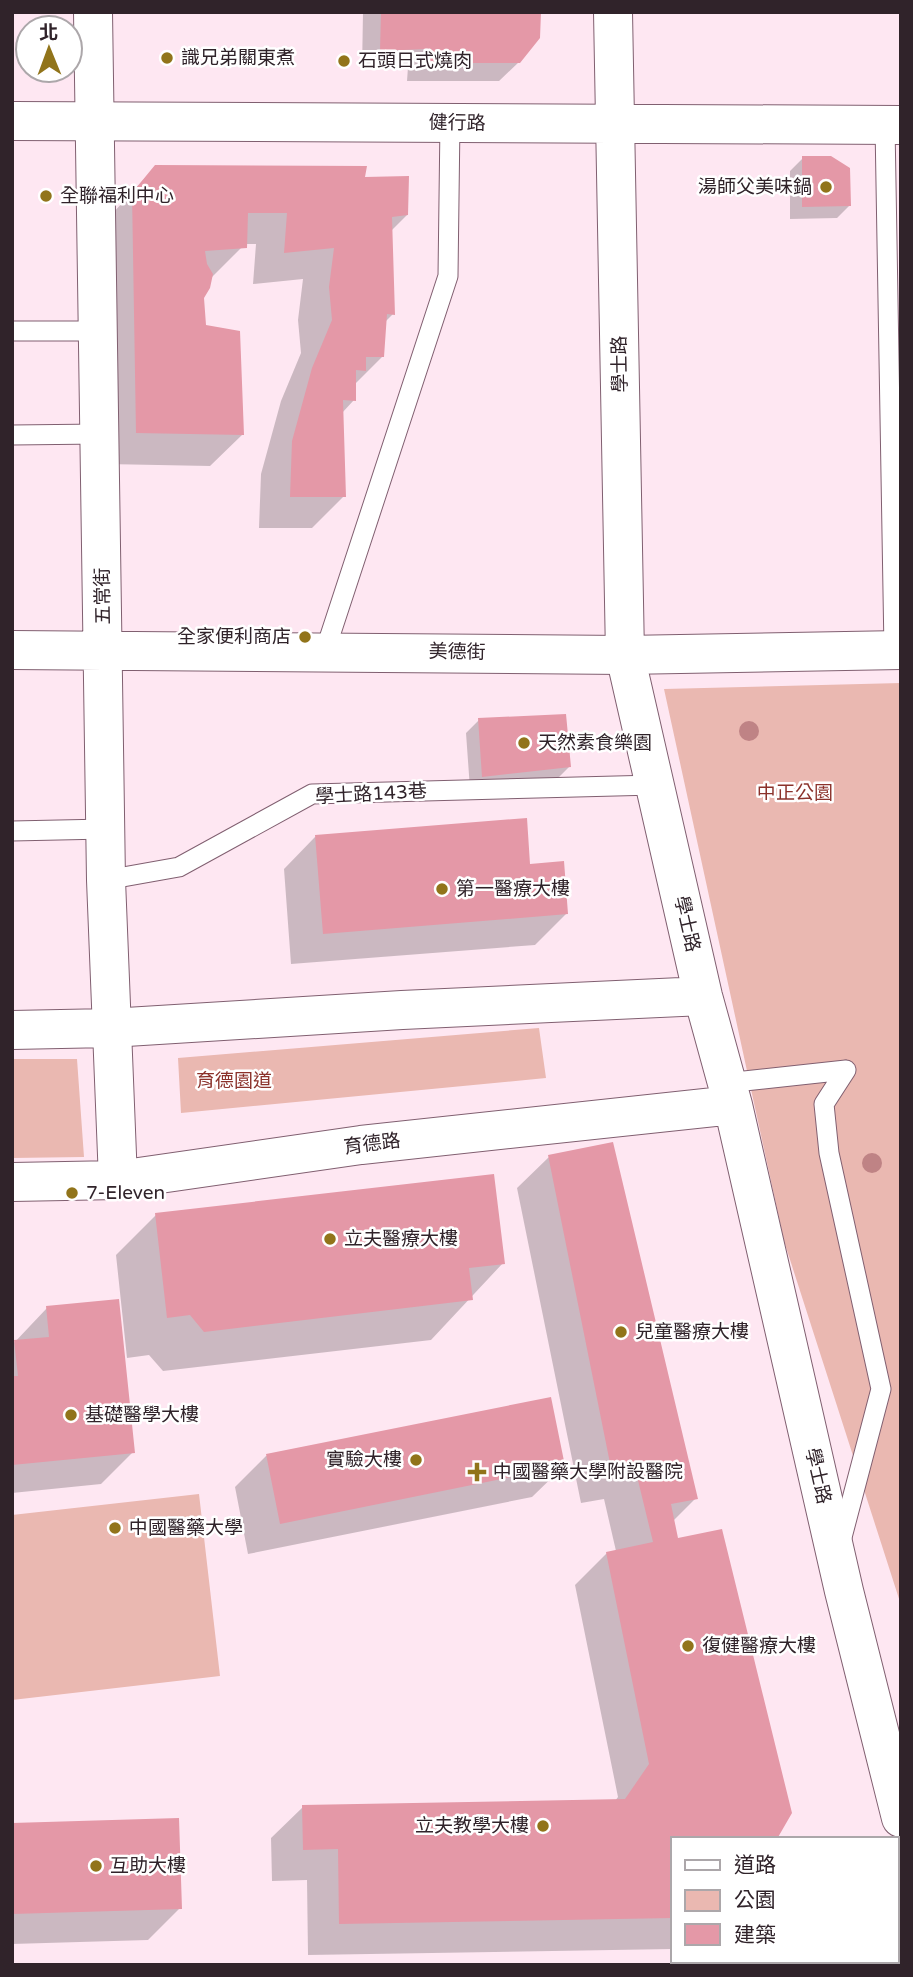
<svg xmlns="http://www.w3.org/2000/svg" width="913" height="1977" font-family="'Varela Round','Noto Sans TC',sans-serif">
<rect width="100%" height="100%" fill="#fee7f2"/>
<path fill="#eab8b1" d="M 901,683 L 901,1605 L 784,1241 L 664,689 Z
M 539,1028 L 546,1078 L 181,1113 L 178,1058 Z
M 12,1059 L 77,1059 L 84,1157 L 12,1158 Z
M 199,1494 L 220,1676 L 12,1700 L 12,1515 Z"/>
<path fill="#0003" d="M 363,12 L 539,12 L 519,62 L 499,81 L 407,81 L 408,67 L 362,69 Z
M 803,158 L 850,205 L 837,218 L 790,219 L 790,171 Z
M 156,166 L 363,179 L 407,215 L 391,231 L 393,314 L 385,322 L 382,357 L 354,385 L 354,400 L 342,413 L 344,496 L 312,528 L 259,528 L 261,474 L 281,401 L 301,353 L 298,320 L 303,279 L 253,284 L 256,244 L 245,244 L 210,279 L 202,297 L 205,327 L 242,435 L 210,466 L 105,464 L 101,226 Z
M 479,720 L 569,767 L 556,780 L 470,789 L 466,733 Z
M 315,837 L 529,866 L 566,914 L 535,945 L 291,964 L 284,869 Z
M 549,1157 L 696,1498 L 673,1521 L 673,1949 L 308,1955 L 307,1880 L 272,1881 L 271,1838 L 303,1807 L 615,1801 L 618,1797 L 575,1585 L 607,1553 L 616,1551 L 604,1499 L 581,1503 L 517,1188 Z
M 156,1215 L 503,1263 L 431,1340 L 163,1371 L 149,1355 L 127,1358 L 116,1255 Z
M 47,1308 L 133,1452 L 101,1484 L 12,1493 L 12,1345 Z
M 266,1456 L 564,1466 L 532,1497 L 248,1554 L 235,1487 Z
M 12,1825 L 180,1908 L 148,1940 L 12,1944 Z"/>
<path fill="#e498a7" d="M 381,12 L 541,12 L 540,38 L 520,63 L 425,63 L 426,49 L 380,51 Z
M 802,156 L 831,156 L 850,168 L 851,206 L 802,207 Z
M 155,165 L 367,166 L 365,177 L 409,176 L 408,215 L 392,217 L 395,315 L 387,314 L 384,357 L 366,357 L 366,371 L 356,370 L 356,401 L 343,400 L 346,497 L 290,497 L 292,441 L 312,368 L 332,320 L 329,287 L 334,248 L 284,253 L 287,213 L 248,213 L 247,248 L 205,251 L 207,264 L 213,274 L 210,288 L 204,298 L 206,325 L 240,331 L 244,435 L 136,433 L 132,193 Z
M 566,714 L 571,767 L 482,777 L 478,718 Z
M 527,818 L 530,864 L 564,861 L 568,914 L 323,934 L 315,835 Z
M 613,1142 L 698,1499 L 671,1504 L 678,1538 L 722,1529 L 792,1813 L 777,1839 L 673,1839 L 673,1918 L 339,1924 L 338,1849 L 303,1850 L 302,1805 L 625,1799 L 649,1764 L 606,1552 L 653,1542 L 635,1468 L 612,1473 L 548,1155 Z
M 494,1174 L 505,1264 L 469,1268 L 473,1300 L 204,1332 L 190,1315 L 167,1318 L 155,1213 Z
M 119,1299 L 135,1453 L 12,1465 L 12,1376 L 18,1376 L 14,1340 L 49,1337 L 46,1306 Z
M 551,1397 L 565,1466 L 280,1524 L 266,1454 Z
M 179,1818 L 182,1909 L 12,1914 L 12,1823 Z"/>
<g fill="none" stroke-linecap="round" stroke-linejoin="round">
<g stroke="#805f70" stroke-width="21">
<path id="service" d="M 885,125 L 894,650
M 12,331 L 98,331
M 12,435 L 101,434
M 325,651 L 448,276 L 450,122
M 12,831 L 106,829
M 106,880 L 179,867 L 312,794 L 655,785
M 726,1083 L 846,1070
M 841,1541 L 881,1389 L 829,1153 L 824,1104 L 846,1070"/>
</g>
<g stroke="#805f70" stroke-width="40">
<path id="minor" d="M 12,650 L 625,655 L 901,650
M 12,1030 L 110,1028
M 12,1182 L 118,1180 L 106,880 L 93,12"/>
</g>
<g stroke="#805f70" stroke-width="40">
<path id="tertiary" d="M 613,12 L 625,655 L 703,996 L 733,1105 L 844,1591 L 901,1818
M 12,121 L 901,125
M 110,1028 L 402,1010 L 703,996
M 118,1180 L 361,1145 L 733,1105"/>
</g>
<use href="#service" stroke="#fff" stroke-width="19"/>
<use href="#minor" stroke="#fff" stroke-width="38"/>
<use href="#tertiary" stroke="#fff" stroke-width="38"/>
</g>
<g fill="#bf8385">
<circle cx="749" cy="731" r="10"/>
<circle cx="872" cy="1163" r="10"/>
</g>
<g fill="#91741a" stroke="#fff" stroke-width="2.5">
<circle cx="167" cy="58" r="7"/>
<circle cx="344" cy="61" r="7"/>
<circle cx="826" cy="187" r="7"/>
<circle cx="46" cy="196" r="7"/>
<circle cx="305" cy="637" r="7"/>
<circle cx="524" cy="743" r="7"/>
<circle cx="442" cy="889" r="7"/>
<circle cx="72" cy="1193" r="7"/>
<circle cx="330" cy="1239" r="7"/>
<circle cx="621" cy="1332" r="7"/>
<circle cx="71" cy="1415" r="7"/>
<circle cx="416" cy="1460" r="7"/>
<path d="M473.5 1461.5h7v7h7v7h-7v7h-7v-7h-7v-7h7z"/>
<circle cx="115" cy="1528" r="7"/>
<circle cx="688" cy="1646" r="7"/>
<circle cx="543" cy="1826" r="7"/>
<circle cx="96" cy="1866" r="7"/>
</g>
<g text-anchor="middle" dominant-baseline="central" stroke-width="5" stroke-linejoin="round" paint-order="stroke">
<g font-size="19" fill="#30232a" stroke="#fff" text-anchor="start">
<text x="181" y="58">識兄弟關東煮</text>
<text x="358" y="61">石頭日式燒肉</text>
<text x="812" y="187" text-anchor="end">湯師父美味鍋</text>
<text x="60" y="196">全聯福利中心</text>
<text x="291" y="637" text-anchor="end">全家便利商店</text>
<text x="538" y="743">天然素食樂園</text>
<text x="456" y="889">第一醫療大樓</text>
<text x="86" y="1193">7-Eleven</text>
<text x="344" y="1239">立夫醫療大樓</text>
<text x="635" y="1332">兒童醫療大樓</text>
<text x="85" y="1415">基礎醫學大樓</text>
<text x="402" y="1460" text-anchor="end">實驗大樓</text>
<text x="493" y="1472">中國醫藥大學附設醫院</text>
<text x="129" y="1528">中國醫藥大學</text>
<text x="702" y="1646">復健醫療大樓</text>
<text x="529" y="1826" text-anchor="end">立夫教學大樓</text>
<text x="110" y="1866">互助大樓</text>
</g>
<g font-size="19" fill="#30232a" stroke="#fff">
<text transform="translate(457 123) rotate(1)">健行路</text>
<text transform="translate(620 364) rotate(-91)">學士路</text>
<text transform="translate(103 596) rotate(-91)">五常街</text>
<text transform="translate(457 652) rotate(1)">美德街</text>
<text transform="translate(371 794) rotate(-3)">學士路143巷</text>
<text transform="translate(687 924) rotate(77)">學士路</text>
<text transform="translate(372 1144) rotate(-7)">育德路</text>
<text transform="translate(818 1476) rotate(77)">學士路</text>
</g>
<g font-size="19" fill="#8b322b" stroke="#fff">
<text x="795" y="793">中正公園</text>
<text x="234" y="1081">育德園道</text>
</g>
</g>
<rect width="913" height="1977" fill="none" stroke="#30232a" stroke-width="28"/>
<rect x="671" y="1837" width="228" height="126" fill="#ffffff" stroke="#aca7aa" stroke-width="2"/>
<rect x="685" y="1860" width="35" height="10" fill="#ffffff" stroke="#aca7aa" stroke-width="2"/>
<text x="734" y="1872" font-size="21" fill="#30232a">道路</text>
<rect x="685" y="1890" width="35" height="21" fill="#eab8b1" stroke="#aca7aa" stroke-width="2"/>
<text x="734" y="1907" font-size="21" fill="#30232a">公園</text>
<rect x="685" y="1924" width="35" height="21" fill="#e498a7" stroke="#aca7aa" stroke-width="2"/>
<text x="734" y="1942" font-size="21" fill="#30232a">建築</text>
<g transform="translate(49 49) rotate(359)"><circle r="33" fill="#ffffff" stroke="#aca7aa" stroke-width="2"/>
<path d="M0-5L12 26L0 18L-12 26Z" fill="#91741a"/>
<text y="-10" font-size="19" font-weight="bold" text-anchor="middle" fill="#30232a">北</text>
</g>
</svg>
